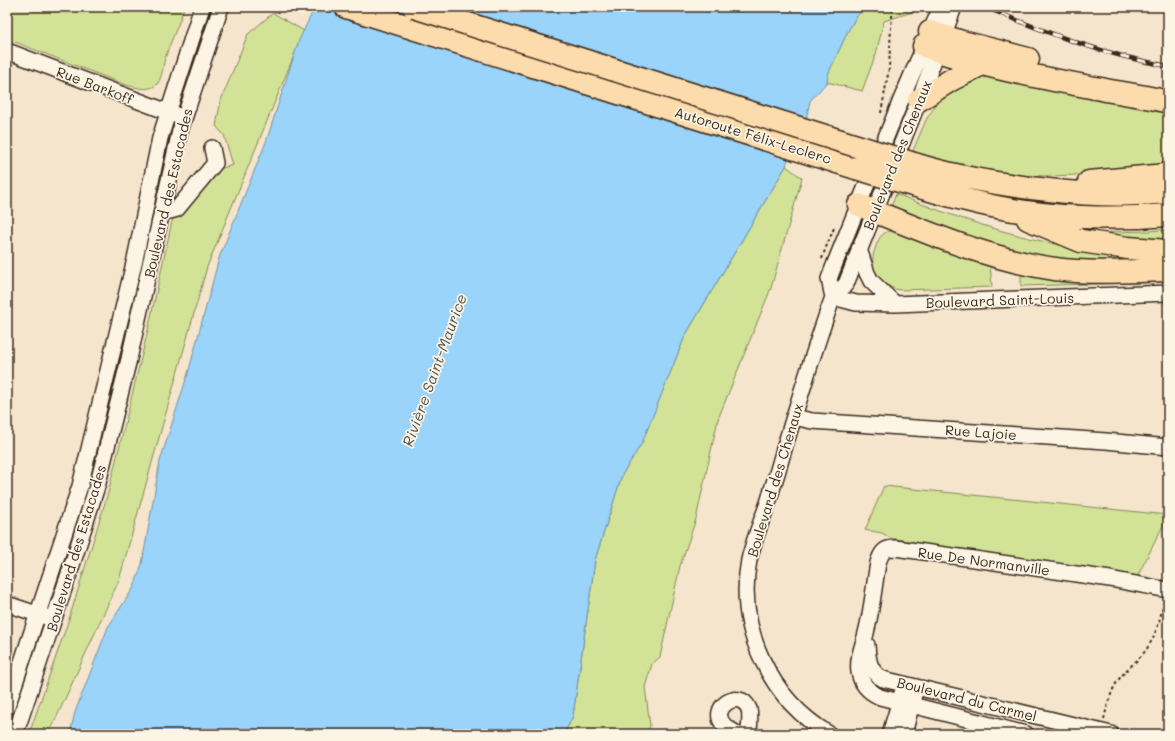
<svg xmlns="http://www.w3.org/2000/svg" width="1175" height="741" font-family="Mali,sans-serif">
<rect width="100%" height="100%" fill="#f4e5cc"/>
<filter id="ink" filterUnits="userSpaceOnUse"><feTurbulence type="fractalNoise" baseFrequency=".025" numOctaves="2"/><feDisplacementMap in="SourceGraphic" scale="8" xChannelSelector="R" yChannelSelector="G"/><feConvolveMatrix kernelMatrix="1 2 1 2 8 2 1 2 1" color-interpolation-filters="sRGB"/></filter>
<g filter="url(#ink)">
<path fill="#d2e397" stroke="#86865a" d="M 7,7 L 184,7 C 179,26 169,43 164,62 C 163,69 161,81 156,85 C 147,92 135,87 126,85 L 7,39 Z
M 209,7 L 216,7 L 188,94 L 181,91 Z
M 860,7 L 923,7 L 922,9 L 884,21 L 876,54 L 862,91 L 827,82 L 828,74 L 848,31 L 856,17 Z
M 273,13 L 304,31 L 207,267 L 119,580 L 49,734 L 29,734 L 69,619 L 108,493 L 148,330 L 172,221 L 215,170 L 233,165 L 224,135 L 216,126 L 221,100 L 248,34 Z
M 987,74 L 1168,109 L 1168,167 C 1103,173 1039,182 974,170 C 953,166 933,159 912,153 L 926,120 L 938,101 L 956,83 Z
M 167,134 L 174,135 L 125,349 L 118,348 Z
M 786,166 L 802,178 L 771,288 L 718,419 L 696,519 L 680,566 L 660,657 L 652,664 L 645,687 L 650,726 L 646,734 L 564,734 L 573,716 L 595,560 L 622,475 L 642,442 L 685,336 Z
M 896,194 C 961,220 1028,242 1098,251 C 1121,254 1145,256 1168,258 L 1115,266 L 1018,256 L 891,207 Z
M 1168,229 L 1168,244 L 1109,236 L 1109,232 L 1150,231 Z
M 893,230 L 990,263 L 992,287 L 900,290 C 877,286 867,268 876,246 C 879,237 884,231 893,230 Z
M 1021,271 L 1168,278 L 1168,282 L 1021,286 Z
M 115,366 L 122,367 L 92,489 L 53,606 L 47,604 Z
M 884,486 L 1168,515 L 1168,516 L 1136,579 L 890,538 L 882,533 L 865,530 Z
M 39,627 L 45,629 L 7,734 L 7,721 Z"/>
<path fill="#9ad4fa" stroke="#7490a2" d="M 315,7 L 864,7 L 864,9 L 856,17 L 848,31 L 828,74 L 827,82 L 810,101 L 806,120 L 791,149 L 786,166 L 685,336 L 642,443 L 622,475 L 595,560 L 573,716 L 564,734 L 70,734 L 75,712 L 108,627 L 134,587 L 142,564 L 160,461 L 189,370 L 219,258 L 266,142 L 299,40 Z"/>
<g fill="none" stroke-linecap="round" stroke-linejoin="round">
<g stroke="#3b2a1e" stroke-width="18">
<path id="minor" d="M 7,51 L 176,115
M 163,210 L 170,211 L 177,209 L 215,163 L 212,148
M 859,249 L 867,273 L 871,281 L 895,304
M 833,297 L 856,303 L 895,304 L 1168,293
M 833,297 L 829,279 L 835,263 L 901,100 L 941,7
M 794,417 L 812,421 L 1106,441 L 1168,447
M 7,604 L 46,617
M 867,645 C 868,659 869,672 883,679 L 1111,734
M 7,707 L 80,486 L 135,259 L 160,138 L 202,7
M 14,734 L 19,723 L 73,562 L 98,483 L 129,359 L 180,131 L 221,7
M 737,734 C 733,731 728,729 724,725 C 708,708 740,687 749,709 C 751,716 749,726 749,734
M 829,734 C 770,699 736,628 749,560 C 754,539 762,520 769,500 C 773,485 778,471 782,456 C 798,403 814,349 833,297 L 846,284 L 919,100 L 954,7
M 890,734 L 902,693
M 904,734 L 914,695
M 1026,734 L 880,697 C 869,692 861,684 859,672 C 857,658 863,646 866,633 C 872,610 874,586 878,563 C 881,553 884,548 895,548 L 981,560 L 1110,579 L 1168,590"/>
</g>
<g stroke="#3b2a1e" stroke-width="25">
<path id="highway" d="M 346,7 L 856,168
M 930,32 L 962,42 L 1028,59
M 924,46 C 983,68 1049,79 1111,91 C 1130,94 1149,97 1168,102
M 919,100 L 951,80 L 982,64
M 914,164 C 959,178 1001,185 1049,190 C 1089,195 1128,196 1168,192
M 1089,182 L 1155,176 L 1168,174
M 906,183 C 936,192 966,201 997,207 C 1050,218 1114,220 1168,215
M 859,205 C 921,230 989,260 1055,269 C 1093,274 1131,271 1168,270
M 1028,219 L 1081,241 L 1128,248 L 1168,251"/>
</g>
<path stroke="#3b2a1e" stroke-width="2" stroke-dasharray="3 3" stroke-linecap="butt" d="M 881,113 L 889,69 L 891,27 L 893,7
M 822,259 L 825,250 L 834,228
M 1104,719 C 1107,707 1110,693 1117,682 C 1124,671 1134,664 1142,655 C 1155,640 1160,620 1164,601"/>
<use href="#minor" stroke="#fcf5e5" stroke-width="15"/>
<use href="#highway" stroke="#fcdcac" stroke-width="22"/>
<g stroke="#3b2a1e" stroke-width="4.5">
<path id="rail" d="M 985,7 C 1044,32 1104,55 1168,66"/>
</g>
<use href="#rail" stroke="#fcf5e5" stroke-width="3" stroke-dasharray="9" stroke-linecap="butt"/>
<g stroke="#3b2a1e" stroke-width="25" stroke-linecap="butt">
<path id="highway-bridge" d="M 414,7 L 914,164
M 856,168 L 906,183"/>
</g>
<use href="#highway-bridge" stroke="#fcdcac" stroke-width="22"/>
</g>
</g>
<g text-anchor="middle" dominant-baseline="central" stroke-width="3.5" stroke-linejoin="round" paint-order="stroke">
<g font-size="14" fill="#3b2a1e" stroke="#fcf5e5">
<text transform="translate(95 85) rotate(21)">Rue Barkoff</text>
<text transform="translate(753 135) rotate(17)">Autoroute Félix-Leclerc</text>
<text transform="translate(897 155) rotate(-68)">Boulevard des Chenaux</text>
<text transform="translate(168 193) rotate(-77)">Boulevard des Estacades</text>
<text transform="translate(1000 300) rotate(-2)">Boulevard Saint-Louis</text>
<text transform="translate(981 432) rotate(4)">Rue Lajoie</text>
<text transform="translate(775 480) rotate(-73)">Boulevard des Chenaux</text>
<text transform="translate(76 548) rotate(-73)">Boulevard des Estacades</text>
<text transform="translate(984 561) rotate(8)">Rue De Normanville</text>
<text transform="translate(967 699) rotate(14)">Boulevard du Carmel</text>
</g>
<g font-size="15" font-style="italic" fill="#535455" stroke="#fcf5e5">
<text transform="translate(434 370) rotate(-70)">Rivière Saint-Maurice</text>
</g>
</g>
<rect width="1175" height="741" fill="none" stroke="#fcf5e5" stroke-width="24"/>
<rect x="12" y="12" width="1151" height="717" fill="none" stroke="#3b2a1e" stroke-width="1.5" filter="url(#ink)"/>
</svg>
